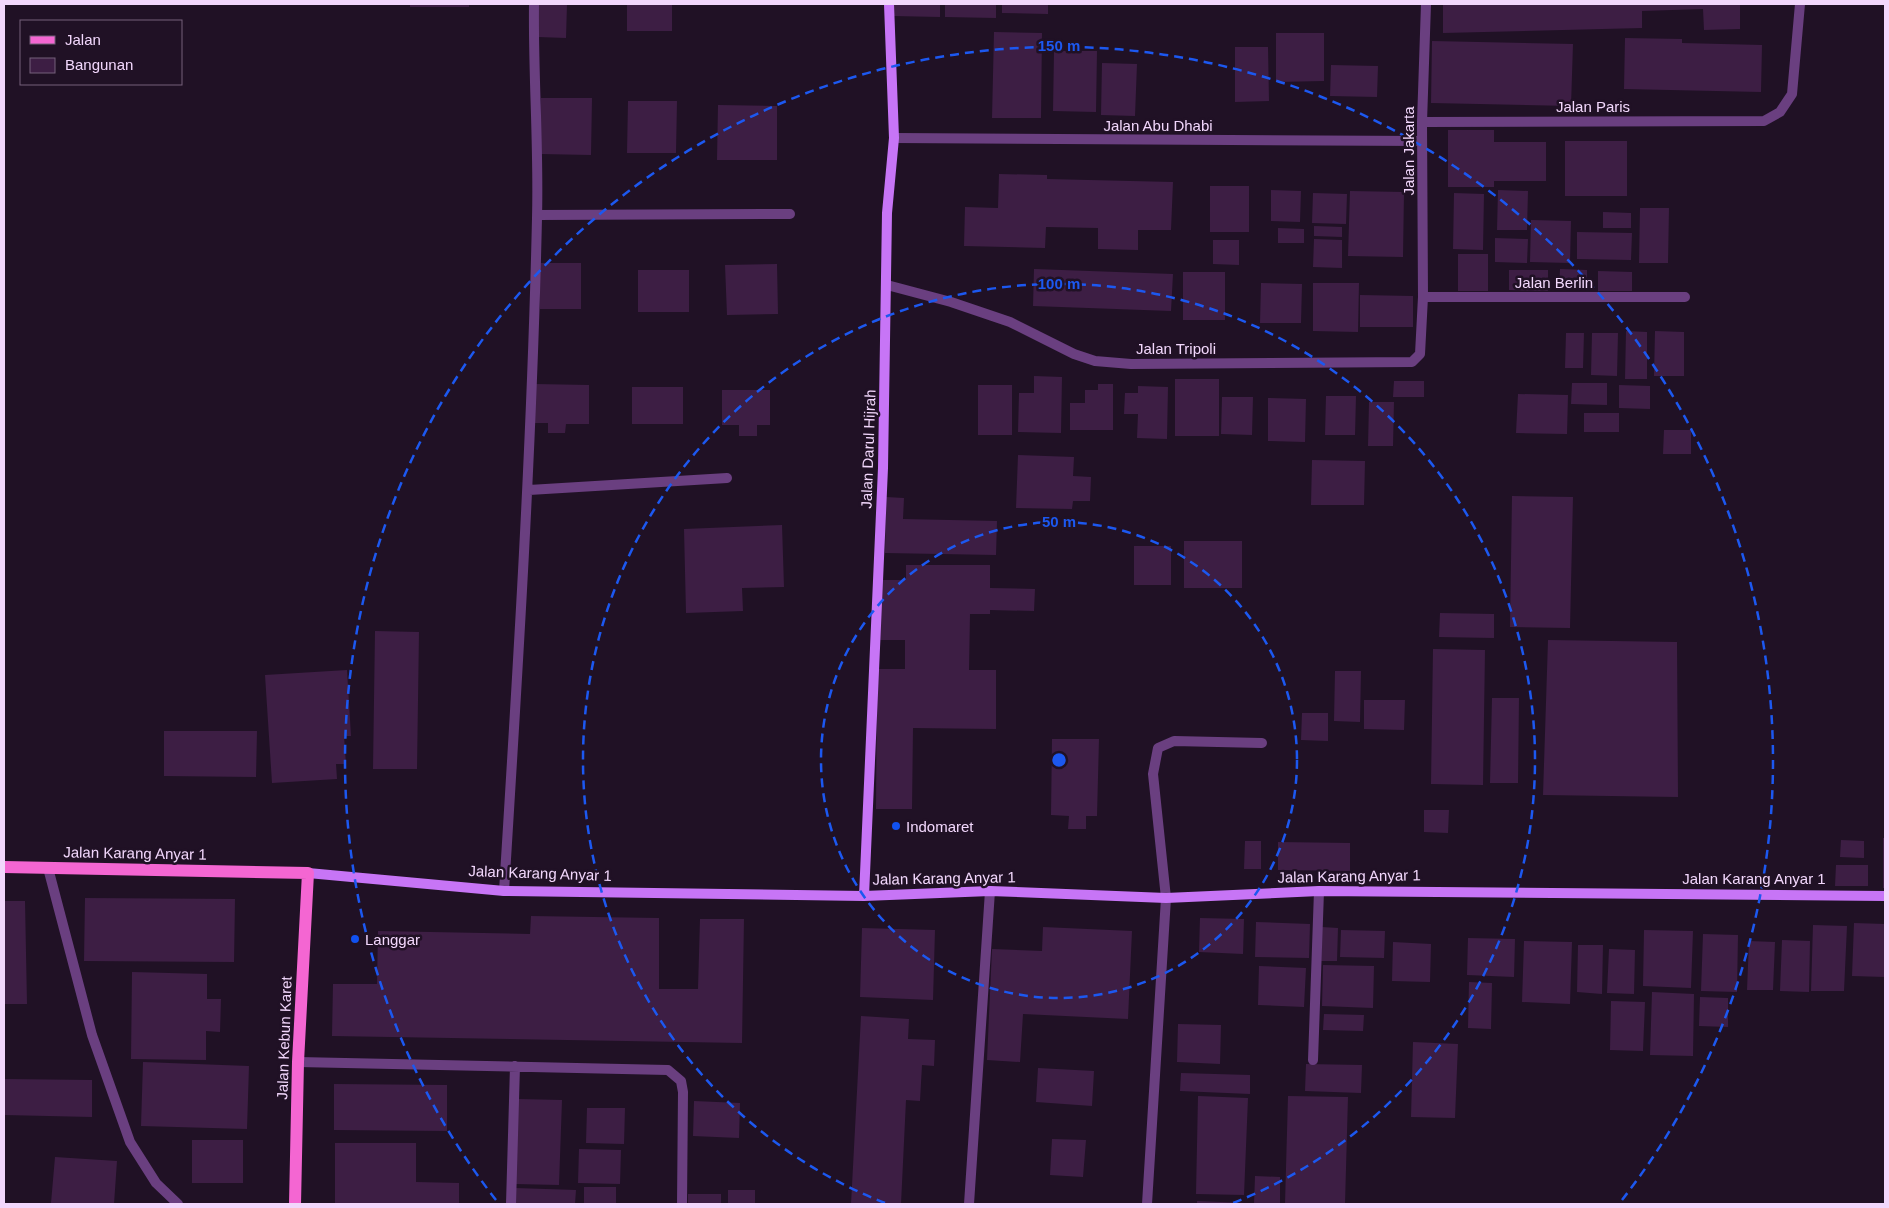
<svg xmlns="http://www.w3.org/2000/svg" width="1889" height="1208" font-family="Helvetica,sans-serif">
<rect width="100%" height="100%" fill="#201125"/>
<path fill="#3d1e44" d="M 410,4 L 469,4 L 469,7 L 410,7 Z
M 538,4 L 567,4 L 566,38 L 538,37 Z
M 627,4 L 672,4 L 672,31 L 627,31 Z
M 893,4 L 940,4 L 940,17 L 893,16 Z
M 945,4 L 996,4 L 996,18 L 945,17 Z
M 1002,4 L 1048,4 L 1048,14 L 1002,13 Z
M 1443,4 L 1740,4 L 1740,29 L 1704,30 L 1703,9 L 1642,11 L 1642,28 L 1443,33 Z
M 994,32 L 1042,33 L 1041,118 L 992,118 Z
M 1276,33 L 1324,33 L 1324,81 L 1276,82 Z
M 1625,38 L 1682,39 L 1682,43 L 1762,45 L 1761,92 L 1624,89 Z
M 1432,41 L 1573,44 L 1571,106 L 1431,103 Z
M 1235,47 L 1268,47 L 1269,101 L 1235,102 Z
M 1054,51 L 1097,51 L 1096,112 L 1053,111 Z
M 1102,63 L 1137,64 L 1135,116 L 1101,115 Z
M 1331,65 L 1378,66 L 1377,97 L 1330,96 Z
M 541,98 L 592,98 L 591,155 L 540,154 Z
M 628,101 L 677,101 L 676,153 L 627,153 Z
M 718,105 L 777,106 L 777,160 L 717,160 Z
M 1448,130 L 1494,130 L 1494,142 L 1546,142 L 1546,181 L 1494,181 L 1494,187 L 1448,187 Z
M 1565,141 L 1627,141 L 1627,196 L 1565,196 Z
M 999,174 L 1047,175 L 1047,179 L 1173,182 L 1171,230 L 1138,230 L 1138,250 L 1098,249 L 1098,228 L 1046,227 L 1045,248 L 964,246 L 965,207 L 998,208 Z
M 1210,186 L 1249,186 L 1249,232 L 1210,232 Z
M 1271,190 L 1301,191 L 1300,222 L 1271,221 Z
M 1498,190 L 1528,191 L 1527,230 L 1497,230 Z
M 1350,191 L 1404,192 L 1403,257 L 1348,256 Z
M 1313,193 L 1347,194 L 1346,224 L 1312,223 Z
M 1454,193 L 1484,194 L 1483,250 L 1453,249 Z
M 1640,208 L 1669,208 L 1668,263 L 1639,263 Z
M 1603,212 L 1631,213 L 1631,228 L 1603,228 Z
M 1531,220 L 1571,221 L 1570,263 L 1530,262 Z
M 1314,226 L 1342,227 L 1342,237 L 1314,236 Z
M 1278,228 L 1304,229 L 1304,243 L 1278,243 Z
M 1577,232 L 1632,233 L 1631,260 L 1577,259 Z
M 1495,238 L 1528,239 L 1527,263 L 1495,262 Z
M 1314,239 L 1342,240 L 1342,268 L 1313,267 Z
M 1213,240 L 1239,240 L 1239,265 L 1213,264 Z
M 1458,254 L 1488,254 L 1488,291 L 1458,291 Z
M 540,263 L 581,263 L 581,309 L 540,309 Z
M 777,264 L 778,314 L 727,315 L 725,265 Z
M 1034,269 L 1173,274 L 1171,311 L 1033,306 Z
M 1560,269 L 1587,270 L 1587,289 L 1559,289 Z
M 638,270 L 689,270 L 689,312 L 638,312 Z
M 1509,270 L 1548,270 L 1548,291 L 1509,290 Z
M 1598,271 L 1632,272 L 1632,291 L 1598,291 Z
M 1183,272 L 1225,272 L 1225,320 L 1183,320 Z
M 1261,283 L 1302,284 L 1301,323 L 1260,323 Z
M 1313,283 L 1359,283 L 1358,332 L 1313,331 Z
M 1360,295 L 1413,296 L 1413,327 L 1360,327 Z
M 1626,331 L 1647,332 L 1647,379 L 1625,379 Z
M 1655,331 L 1684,332 L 1684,376 L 1654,376 Z
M 1566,333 L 1584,333 L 1583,368 L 1565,368 Z
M 1592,333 L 1618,333 L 1617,376 L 1591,375 Z
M 1034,376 L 1062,377 L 1061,433 L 1018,432 L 1019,393 L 1034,393 Z
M 1175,379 L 1219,379 L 1219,436 L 1175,436 Z
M 1394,381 L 1424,381 L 1424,397 L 1393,397 Z
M 1572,383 L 1607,383 L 1607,405 L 1571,404 Z
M 535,384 L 589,385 L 589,424 L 566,424 L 565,433 L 548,433 L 548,423 L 535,423 Z
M 1098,384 L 1113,384 L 1113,430 L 1070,430 L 1070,403 L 1085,403 L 1085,390 L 1098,390 Z
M 978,385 L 1012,385 L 1012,435 L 978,435 Z
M 1619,385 L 1650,386 L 1650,409 L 1619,408 Z
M 1138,386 L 1168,387 L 1167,439 L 1137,438 L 1138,414 L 1124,414 L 1125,393 L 1138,393 Z
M 632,387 L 683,387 L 683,424 L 632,424 Z
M 722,390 L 770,390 L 770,425 L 757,425 L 757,436 L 739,436 L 739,425 L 722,425 Z
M 1518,394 L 1568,395 L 1567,434 L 1516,433 Z
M 1326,396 L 1356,396 L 1355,435 L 1325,435 Z
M 1222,397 L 1253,397 L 1252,435 L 1221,434 Z
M 1268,398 L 1306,399 L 1305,442 L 1268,441 Z
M 1369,402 L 1394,402 L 1393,446 L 1368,446 Z
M 1584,413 L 1619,413 L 1619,432 L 1584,432 Z
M 1664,430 L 1691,430 L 1691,454 L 1663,454 Z
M 1018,455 L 1074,457 L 1073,476 L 1091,477 L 1090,501 L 1073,501 L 1072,509 L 1016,508 Z
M 1312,460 L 1365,461 L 1364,505 L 1311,505 Z
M 1512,496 L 1573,497 L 1570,628 L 1510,627 Z
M 886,497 L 904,498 L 903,519 L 997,521 L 996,555 L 885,553 Z
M 782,525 L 784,587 L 742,588 L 743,611 L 686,613 L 684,529 Z
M 1184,541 L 1242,541 L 1242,588 L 1184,588 Z
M 1134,546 L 1171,546 L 1171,585 L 1134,585 Z
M 906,565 L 990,565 L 990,588 L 1035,589 L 1034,611 L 990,610 L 990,614 L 970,614 L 969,670 L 996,670 L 996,729 L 913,728 L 912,809 L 876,809 L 877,669 L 905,669 L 905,640 L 879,640 L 879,580 L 906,580 Z
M 1440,613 L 1494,614 L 1494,638 L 1439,637 Z
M 375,631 L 419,632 L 417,769 L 373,769 Z
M 1548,640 L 1677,642 L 1678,797 L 1543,795 Z
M 1433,649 L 1485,650 L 1483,785 L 1431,784 Z
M 347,670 L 351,736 L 344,736 L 346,764 L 336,764 L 337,779 L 272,783 L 265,675 Z
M 1335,671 L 1361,671 L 1360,722 L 1334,721 Z
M 1492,698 L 1519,698 L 1518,783 L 1490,783 Z
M 1364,700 L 1405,700 L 1404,730 L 1364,729 Z
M 1302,713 L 1328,713 L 1328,741 L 1301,740 Z
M 164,731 L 257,731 L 256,777 L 164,776 Z
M 1052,739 L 1099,739 L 1097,816 L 1086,816 L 1086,829 L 1068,829 L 1069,816 L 1051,815 Z
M 1424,810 L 1449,810 L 1448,833 L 1424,832 Z
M 1883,838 L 1885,838 L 1885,888 L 1883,888 Z
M 1841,840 L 1864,841 L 1864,858 L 1840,857 Z
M 1245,841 L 1261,841 L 1261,869 L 1244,869 Z
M 1278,842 L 1350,843 L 1350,871 L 1278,870 Z
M 1836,865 L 1868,865 L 1868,886 L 1835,886 Z
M 85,898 L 235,899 L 234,962 L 84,961 Z
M 4,901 L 25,901 L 27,1004 L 4,1004 Z
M 531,916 L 659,918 L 659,989 L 698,989 L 700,919 L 744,919 L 742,1043 L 332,1036 L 333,984 L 377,984 L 378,931 L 530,934 Z
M 1200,918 L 1244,919 L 1243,954 L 1199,952 Z
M 1256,922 L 1310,924 L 1309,958 L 1255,957 Z
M 1854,923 L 1885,924 L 1885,977 L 1852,976 Z
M 1813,925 L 1847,926 L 1844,991 L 1811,991 Z
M 1043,927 L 1132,931 L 1128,1019 L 1023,1014 L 1020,1062 L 987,1060 L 992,949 L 1042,951 Z
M 1322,927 L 1338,928 L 1337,961 L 1321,961 Z
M 862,928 L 935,930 L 933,1000 L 860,997 Z
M 1341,930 L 1385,931 L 1384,958 L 1340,957 Z
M 1644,930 L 1693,931 L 1691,988 L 1643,986 Z
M 1703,934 L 1738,935 L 1737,992 L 1701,991 Z
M 1468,938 L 1515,939 L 1514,977 L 1467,975 Z
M 1782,940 L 1810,941 L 1809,992 L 1780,991 Z
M 1524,941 L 1572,942 L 1570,1004 L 1522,1002 Z
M 1749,941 L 1775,942 L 1773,990 L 1747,990 Z
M 1393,942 L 1431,944 L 1430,982 L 1392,981 Z
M 1578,945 L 1603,945 L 1602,994 L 1577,992 Z
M 1609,949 L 1635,950 L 1634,994 L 1607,993 Z
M 1323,965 L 1374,966 L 1373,1008 L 1322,1006 Z
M 1259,966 L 1306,968 L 1304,1007 L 1258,1005 Z
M 132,972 L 207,974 L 207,999 L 221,999 L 220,1032 L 206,1031 L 206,1060 L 131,1059 Z
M 1469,982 L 1492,983 L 1491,1029 L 1468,1028 Z
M 1652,992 L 1694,994 L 1693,1056 L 1650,1055 Z
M 1700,997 L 1728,998 L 1728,1027 L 1699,1026 Z
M 1611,1001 L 1645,1002 L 1643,1051 L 1610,1050 Z
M 1324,1014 L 1364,1015 L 1363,1031 L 1323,1030 Z
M 861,1016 L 909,1019 L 908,1039 L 935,1040 L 934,1066 L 922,1065 L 920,1101 L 906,1100 L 901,1204 L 851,1204 Z
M 1178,1024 L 1221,1025 L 1220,1064 L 1177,1062 Z
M 1413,1042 L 1458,1044 L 1455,1118 L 1411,1117 Z
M 143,1062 L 249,1066 L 247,1129 L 141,1126 Z
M 1306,1064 L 1362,1065 L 1361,1093 L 1305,1091 Z
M 1038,1068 L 1094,1071 L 1092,1106 L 1036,1102 Z
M 1181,1073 L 1250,1075 L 1250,1094 L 1180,1091 Z
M 4,1079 L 92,1080 L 92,1117 L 4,1115 Z
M 334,1084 L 447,1085 L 447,1131 L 334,1130 Z
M 1198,1096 L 1248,1098 L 1244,1195 L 1196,1194 Z
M 1288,1096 L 1348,1097 L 1345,1204 L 1285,1204 Z
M 518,1099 L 562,1100 L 559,1185 L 515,1184 Z
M 694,1101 L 740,1103 L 739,1138 L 693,1136 Z
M 587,1108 L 625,1108 L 624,1144 L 586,1143 Z
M 1052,1139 L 1086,1140 L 1083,1177 L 1050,1175 Z
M 192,1140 L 243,1140 L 243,1183 L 192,1183 Z
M 335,1143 L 416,1143 L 416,1182 L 459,1183 L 459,1204 L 335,1204 Z
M 579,1149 L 621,1150 L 620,1184 L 578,1183 Z
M 55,1157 L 117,1161 L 114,1204 L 51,1203 Z
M 1255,1176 L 1280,1177 L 1280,1204 L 1254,1204 Z
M 584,1187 L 616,1187 L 616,1204 L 584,1204 Z
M 515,1188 L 576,1190 L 575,1204 L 514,1204 Z
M 728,1190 L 755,1190 L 755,1204 L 728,1204 Z
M 688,1194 L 721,1194 L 721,1204 L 688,1204 Z
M 1197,1201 L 1245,1203 L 1245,1204 L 1197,1204 Z"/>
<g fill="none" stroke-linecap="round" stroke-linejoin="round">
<path stroke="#6a3f80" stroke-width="10" d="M 1166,898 L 1153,774 L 1158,748 L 1174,741 L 1262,743"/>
<path stroke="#6a3f80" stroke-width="10" d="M 1422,122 L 1764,121 L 1780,112 L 1792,94 L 1800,4
M 894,138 L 1422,141
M 537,215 L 790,214
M 887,285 L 951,302 L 1010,322 L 1074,354 L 1095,361 L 1131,364 L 1412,362 L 1420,354 L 1423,297 L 1422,122 L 1426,4
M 1423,297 L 1685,297
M 529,490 L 727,478
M 48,868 L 92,1035 L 130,1142 L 156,1183 L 178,1204
M 504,891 C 518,667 532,443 537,218 C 539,147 533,75 534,4
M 1313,1060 L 1319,891
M 298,1062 L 668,1070 L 681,1081 L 683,1092 L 682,1204
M 511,1204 L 515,1066
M 969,1204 L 990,891
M 1147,1204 L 1166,898"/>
<path stroke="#c775f6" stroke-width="10" d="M 308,873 L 504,891 L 864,896 L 990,891 L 1166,898 L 1319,891 L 1885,896
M 864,896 L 883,468 L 887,213 L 894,138 L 889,4"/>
<path stroke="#f466d2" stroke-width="12" d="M 4,867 L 308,873 L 298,1062 L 295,1204"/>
</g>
<g fill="none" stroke="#1c58f0" stroke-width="2.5" stroke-dasharray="9 6">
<circle cx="1059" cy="760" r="238"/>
<path d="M885 1203A476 476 0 1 1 1233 1203"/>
<path d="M496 1200A714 714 0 1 1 1622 1200"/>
</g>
<g fill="#1151ef" stroke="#201125" stroke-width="2">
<circle cx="896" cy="826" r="5"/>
<circle cx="355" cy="939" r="5"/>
</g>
<g text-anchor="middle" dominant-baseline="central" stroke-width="5" stroke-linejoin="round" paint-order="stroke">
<g font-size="15" fill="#f2d7fc" stroke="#201125">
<text x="1593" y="106">Jalan Paris</text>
<text x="1158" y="125">Jalan Abu Dhabi</text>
<text transform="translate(1408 151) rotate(-90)">Jalan Jakarta</text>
<text x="1554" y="282">Jalan Berlin</text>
<text x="1176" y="348">Jalan Tripoli</text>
<text transform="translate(868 449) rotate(-88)">Jalan Darul Hijrah</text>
<text transform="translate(135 853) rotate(1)">Jalan Karang Anyar 1</text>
<text transform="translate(540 873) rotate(2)">Jalan Karang Anyar 1</text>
<text transform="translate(1349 876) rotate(-1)">Jalan Karang Anyar 1</text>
<text transform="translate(944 878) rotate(-1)">Jalan Karang Anyar 1</text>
<text x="1754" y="878">Jalan Karang Anyar 1</text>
<text transform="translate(284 1038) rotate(-88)">Jalan Kebun Karet</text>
</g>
<g font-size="15" fill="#f2d7fc" stroke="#201125" text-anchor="start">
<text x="906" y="826">Indomaret</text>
<text x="365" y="939">Langgar</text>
</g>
</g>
<circle cx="1059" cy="760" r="8" fill="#1c58f0" stroke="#201125" stroke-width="2.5"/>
<g font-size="15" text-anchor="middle" font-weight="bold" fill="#1c58f0" stroke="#201125" stroke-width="5" stroke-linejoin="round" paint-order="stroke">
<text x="1059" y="51">150 m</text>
<text x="1059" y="289">100 m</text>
<text x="1059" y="527">50 m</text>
</g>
<rect width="1889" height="1208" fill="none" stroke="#f2d7fc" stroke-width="10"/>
<rect x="20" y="20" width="162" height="65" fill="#201125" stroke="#74607b"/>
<rect x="30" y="36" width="25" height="8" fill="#f466d2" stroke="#74607b"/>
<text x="65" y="45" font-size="15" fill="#f2d7fc">Jalan</text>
<rect x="30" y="58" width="25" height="15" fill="#3d1e44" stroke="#74607b"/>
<text x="65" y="70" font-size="15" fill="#f2d7fc">Bangunan</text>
</svg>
